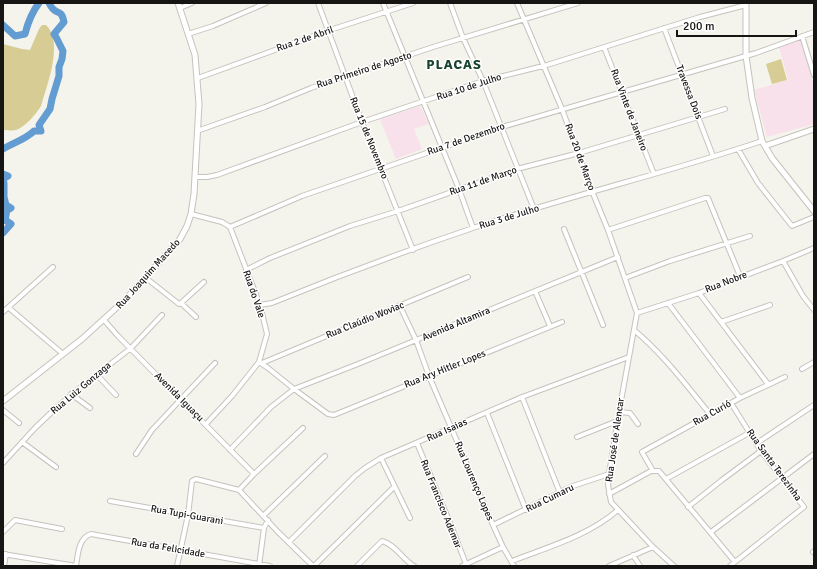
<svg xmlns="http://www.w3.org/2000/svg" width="817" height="569" font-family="Signika,sans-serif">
<rect width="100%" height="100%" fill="#f4f3ec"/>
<path fill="#f9e1ec" d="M 801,38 L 814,87 L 814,124 L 767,137 L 754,90 L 788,80 L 779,47 Z
M 420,106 L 429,124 L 414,129 L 422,149 L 396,159 L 380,119 Z"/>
<path fill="#d7cc93" d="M 42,25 L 46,25 C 64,43 47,84 41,106 C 36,114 25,127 16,130 C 12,131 7,130 3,130 L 3,44 L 22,49 L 30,50 L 39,29 Z
M 781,59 L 787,80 L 772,84 L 766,64 Z"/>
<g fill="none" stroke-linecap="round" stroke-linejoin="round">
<path stroke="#629cd1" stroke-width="7" d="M 3,25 L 15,36 L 25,34 C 28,22 32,12 39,3
M 3,149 C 13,143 26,139 34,131 L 41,131 L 39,125 L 50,109 L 52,99 L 59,76 L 59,67 L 62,59 L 63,51 L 56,37 L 54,34 L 64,22 C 61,9 59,15 53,9 C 51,7 50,5 49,3
M 3,174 L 8,176 L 3,179
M 3,181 L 4,183 L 4,197 L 6,205 L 11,208 L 7,210 L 5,220 L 11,224 L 3,233"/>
<g stroke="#c4c3bd" stroke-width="6">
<path id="minor" d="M 318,3 L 362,122 L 413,250
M 383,3 L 459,189 L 473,228
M 450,3 L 463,38 L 483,81 L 534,209
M 517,3 L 562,109 L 592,191 L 608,230 L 637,313 L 619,412 L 609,474 L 608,485 L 611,502 L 653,547 L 674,566
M 180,8 L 192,3
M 664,28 L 713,156
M 188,34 L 213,26 L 266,3
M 802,36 L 814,75
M 604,47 L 654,174
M 198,78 L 327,31 L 413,3
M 197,131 L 265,107 L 311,88 L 433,47 L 578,3
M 738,149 L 758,183 L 792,226 L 814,217
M 195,177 L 207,177 L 217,175 L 362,122 L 483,81 L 547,65 L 700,17 L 746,5
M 191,214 L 222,222 L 230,227
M 230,227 L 302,196 L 502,127 L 756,53 L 814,32
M 564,229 L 603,325
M 608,230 L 705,198 L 708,198 L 740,276
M 783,261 L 803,296 L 814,310
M 246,270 L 270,258 L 350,226 L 398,211 L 517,169 L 579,153 L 725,109
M 146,278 L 179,304 L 181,303 L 204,282
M 625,278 L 670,261 L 750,236
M 535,291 L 550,326
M 699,293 L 768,384
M 181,303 L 196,317
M 668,303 L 740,398
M 260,305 L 272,303 C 338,276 405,251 473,228 C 568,196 667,173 762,141
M 400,306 L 416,340 L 429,376 L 493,525 L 503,547 L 514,566
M 9,308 L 63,354
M 3,312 L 53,267
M 637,313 L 699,293 L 783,261 L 814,248
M 104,320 L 118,336 L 254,474
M 721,322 L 770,305
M 634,330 C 663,354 686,385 710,414
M 259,362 L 268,368 L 294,389 L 328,414 L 334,415 L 562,322
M 262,363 L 468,277
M 802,369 L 814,362
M 97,375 L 116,395
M 71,394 L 90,408
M 522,397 L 560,493
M 3,410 L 19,423
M 619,412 L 630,413 L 638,424
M 487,413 L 526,510
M 206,424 L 232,396 L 259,362 L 267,334 L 260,305 L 230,227
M 577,437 L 617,421
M 22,442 L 56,467
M 417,443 L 450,523 L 466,564
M 757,443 L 814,405
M 230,450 L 271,407 L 294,389 L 358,364 L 618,257
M 136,454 L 152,430 L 215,363
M 381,458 L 410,518
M 3,463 L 35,428 L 56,408 L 77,390 L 131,348 L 162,315
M 653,471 L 642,452 L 740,398 L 785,377
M 666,479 L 749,433
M 239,490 L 278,532 L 313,566
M 239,490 L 254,474 L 303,428
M 609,494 L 651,471 L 659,471 L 735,562
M 110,501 L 264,528
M 688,507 L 722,480 L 761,451
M 263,516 L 325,456
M 493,525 L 573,486 L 609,474
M 3,532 L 15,520 L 62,529
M 711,532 L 814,454
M 289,542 L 355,476 L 365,468 L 381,458 L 522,397 L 629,357
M 813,552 L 814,551
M 3,554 L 76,566
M 633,555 L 640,566
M 512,561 C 548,547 588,536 618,510
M 4,566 L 6,554
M 76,566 C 78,555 78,538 91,534 L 270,566
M 177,566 L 188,515 L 192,481 L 196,479 L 239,490
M 259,566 L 264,528 L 268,520
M 314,566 L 394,487
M 357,566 L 382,541 C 395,544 403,560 414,566
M 462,566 L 503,547
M 609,566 L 653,547
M 730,566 L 804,507 L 761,451 L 731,403"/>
</g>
<g stroke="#c4c3bd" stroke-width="7">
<path id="tertiary" d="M 746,3 L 746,56 L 752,98 L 762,141 L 772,158 L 814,211
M 765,146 L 814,129
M 3,401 L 82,339 L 126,299 L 180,239 L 187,226 L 191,214 L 194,194 L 199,104 L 195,55 L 178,3"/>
</g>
<use href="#minor" stroke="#fff" stroke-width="4"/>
<use href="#tertiary" stroke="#fff" stroke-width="5"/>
</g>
<g text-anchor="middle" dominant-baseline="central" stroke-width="3" stroke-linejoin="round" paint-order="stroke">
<g font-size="10" fill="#161513" stroke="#fff">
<text transform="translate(305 39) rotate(-19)">Rua 2 de Abril</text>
<text transform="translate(364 70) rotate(-18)">Rua Primeiro de Agosto</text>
<text transform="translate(469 87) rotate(-18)">Rua 10 de Julho</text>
<text transform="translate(689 92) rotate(69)">Travessa Dois</text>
<text transform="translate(629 110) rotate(69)">Rua Vinte de Janeiro</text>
<text transform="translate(369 138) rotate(68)">Rua 15 de Novembro</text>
<text transform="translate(466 139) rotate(-19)">Rua 7 de Dezembro</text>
<text transform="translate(580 157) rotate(70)">Rua 20 de Março</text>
<text transform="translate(483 181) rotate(-19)">Rua 11 de Março</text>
<text transform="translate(509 217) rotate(-17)">Rua 3 de Julho</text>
<text transform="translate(148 274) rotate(-48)">Rua Joaquim Macedo</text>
<text transform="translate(726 282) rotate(-21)">Rua Nobre</text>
<text transform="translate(254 294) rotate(71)">Rua do Vale</text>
<text transform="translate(365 320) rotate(-22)">Rua Claúdio Woviac</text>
<text transform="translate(456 324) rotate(-23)">Avenida Altamira</text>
<text transform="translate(445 369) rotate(-22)">Rua Ary Hitler Lopes</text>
<text transform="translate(81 388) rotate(-40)">Rua Luiz Gonzaga</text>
<text transform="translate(179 397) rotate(45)">Avenida Iguaçu</text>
<text transform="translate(712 413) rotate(-29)">Rua Curió</text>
<text transform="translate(447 430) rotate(-24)">Rua Isaias</text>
<text transform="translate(615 440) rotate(-82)">Rua José de Alencar</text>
<text transform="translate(774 465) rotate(54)">Rua Santa Terezinha</text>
<text transform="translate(474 481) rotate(67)">Rua Lourenço Lopes</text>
<text transform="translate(550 498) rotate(-26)">Rua Cumaru</text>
<text transform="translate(441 504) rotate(68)">Rua Francisco Ademar</text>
<text transform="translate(187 515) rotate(10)">Rua Tupi-Guarani</text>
<text transform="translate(168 548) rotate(10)">Rua da Felicidade</text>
</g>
<g font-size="14" font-weight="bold" letter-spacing="1" fill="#17432f" stroke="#fff">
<text x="454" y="64">PLACAS</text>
</g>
</g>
<rect width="817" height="569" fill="none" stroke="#161513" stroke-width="8"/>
<path d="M677 30v6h119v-6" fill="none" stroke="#161513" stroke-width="2"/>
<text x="683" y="30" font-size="12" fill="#161513" stroke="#ffffff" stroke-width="3" paint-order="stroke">200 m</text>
</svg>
